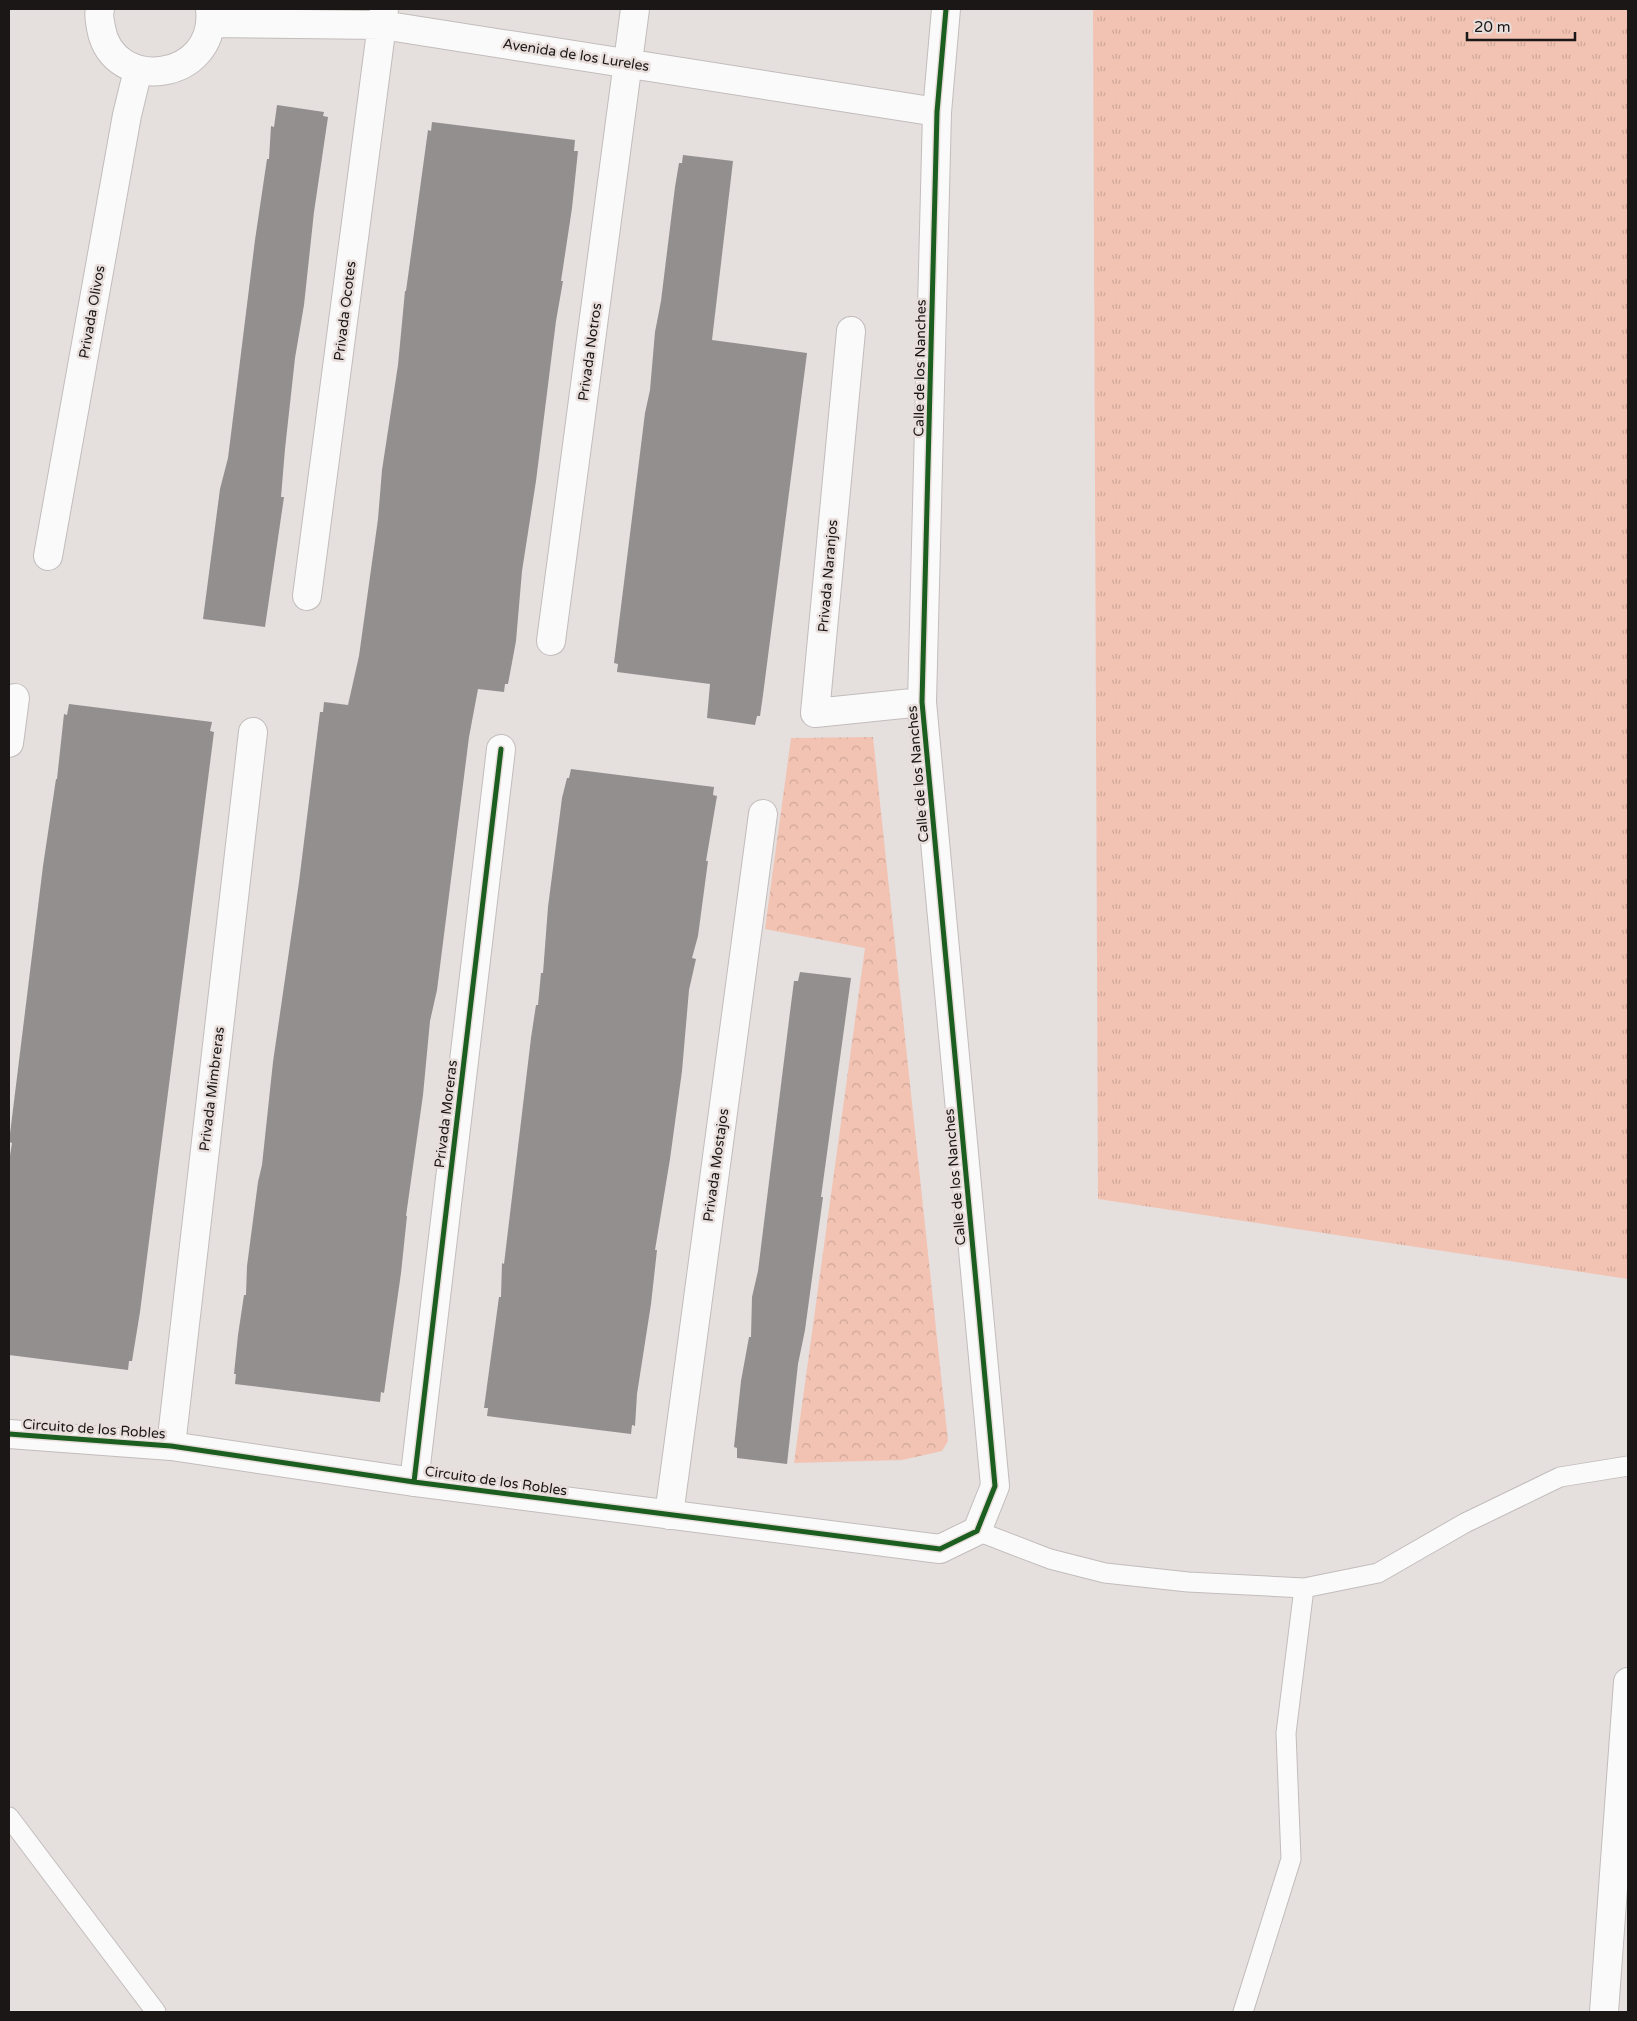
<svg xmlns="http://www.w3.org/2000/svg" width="1637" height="2021" font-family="'Varela Round',sans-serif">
<defs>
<pattern id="grass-tufts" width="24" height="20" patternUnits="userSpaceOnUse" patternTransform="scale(1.25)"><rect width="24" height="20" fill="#f2c3b3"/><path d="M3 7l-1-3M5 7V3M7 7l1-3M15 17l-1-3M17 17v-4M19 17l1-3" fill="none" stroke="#cfa799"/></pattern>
<pattern id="park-crowns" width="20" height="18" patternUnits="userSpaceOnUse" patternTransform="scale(1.25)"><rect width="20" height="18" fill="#f2c3b3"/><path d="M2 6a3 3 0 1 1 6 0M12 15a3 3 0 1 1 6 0" fill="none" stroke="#cfa799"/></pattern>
</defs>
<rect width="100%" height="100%" fill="#e5dfde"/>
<path fill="url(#grass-tufts)" d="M 1093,9 L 1628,9 L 1628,1279 L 1098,1199 Z"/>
<path fill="url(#park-crowns)" d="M 873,737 L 948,1441 L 942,1451 L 902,1460 L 794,1463 L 865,948 L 765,929 L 791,738 Z"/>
<path fill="#938f8e" d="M 277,105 L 324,112 L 323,116 L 328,117 L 314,212 L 304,305 L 295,358 L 285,449 L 281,497 L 284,497 L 265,627 L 203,619 L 220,489 L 228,458 L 232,426 L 255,240 L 267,159 L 269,159 L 271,126 L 274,127 Z
M 432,122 L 575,140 L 574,151 L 578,151 L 572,208 L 561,281 L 563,281 L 556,321 L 536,481 L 522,571 L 516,641 L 508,684 L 505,684 L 504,692 L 478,689 L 469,737 L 437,990 L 430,1021 L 423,1095 L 406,1216 L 407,1216 L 401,1273 L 384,1393 L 381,1392 L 380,1402 L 235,1384 L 236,1374 L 234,1374 L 238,1335 L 244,1295 L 246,1295 L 247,1266 L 258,1182 L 262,1165 L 273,1062 L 299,882 L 320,712 L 323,712 L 324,702 L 348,705 L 359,656 L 378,519 L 382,470 L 398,365 L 405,291 L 406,291 L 428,130 L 431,131 Z
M 683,155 L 733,161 L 712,340 L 807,353 L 763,695 L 760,716 L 757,716 L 755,725 L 707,718 L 710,684 L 617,672 L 618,664 L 614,663 L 645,413 L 650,390 L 655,332 L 661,301 L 675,187 L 679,163 L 682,163 Z
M 69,704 L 212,722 L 210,731 L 214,732 L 140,1312 L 132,1361 L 129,1361 L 128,1370 L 9,1355 L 9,1162 L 12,1143 L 9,1142 L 43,866 L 56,779 L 57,779 L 64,714 L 67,715 Z
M 571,769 L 714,787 L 713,795 L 717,796 L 706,861 L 708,861 L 698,936 L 692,958 L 696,959 L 689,990 L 682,1071 L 670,1159 L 655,1250 L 657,1250 L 651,1304 L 637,1394 L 635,1426 L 632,1425 L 631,1434 L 487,1416 L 488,1408 L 484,1408 L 499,1297 L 501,1297 L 502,1263 L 504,1264 L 531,1038 L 536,1005 L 538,1005 L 541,973 L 543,973 L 548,907 L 562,798 L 567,778 L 569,778 Z
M 800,972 L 851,978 L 821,1197 L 823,1197 L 805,1330 L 798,1364 L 787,1464 L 737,1458 L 737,1448 L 734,1447 L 741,1381 L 749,1337 L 751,1337 L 752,1297 L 758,1271 L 790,1012 L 794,981 L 798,981 Z"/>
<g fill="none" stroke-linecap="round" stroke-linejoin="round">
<g stroke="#c2bdbc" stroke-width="21">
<path id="lane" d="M 977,1531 L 1050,1559 L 1105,1573 L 1188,1582 L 1304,1588 L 1378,1573 L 1465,1523 L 1560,1477 L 1628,1466
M 9,1817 L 156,2012
M 1243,2012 L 1291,1859 L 1286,1733 L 1304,1588"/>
</g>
<g stroke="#c2bdbc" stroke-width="30">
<path id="street" d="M 100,9 C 98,15 100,21 101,28 C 113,95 218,81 210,9
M 211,23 L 382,25 L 937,112
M 851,331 L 815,713 L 922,702
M 48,556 L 127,115 L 138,70
M 307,596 L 384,9
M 551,641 L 635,9
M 9,743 L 15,698
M 9,1434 L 171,1446 L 414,1482 L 940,1549 L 977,1531 L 995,1486 L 922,702 L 937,112 L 946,9
M 171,1446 L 253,732
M 414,1482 L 501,749
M 669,1515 L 763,814
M 1604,2012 L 1628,1682"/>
</g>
<use href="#lane" stroke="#fbfafa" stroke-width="19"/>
<use href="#street" stroke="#fbfafa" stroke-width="28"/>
<g stroke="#e8dedb" stroke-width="8">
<path id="cycleway" d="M 9,1434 L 171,1446 L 414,1482 L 940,1549 L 977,1531 L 995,1486 L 922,702 L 937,112 L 946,9
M 414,1482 L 501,749"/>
</g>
<use href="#cycleway" stroke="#1b5e20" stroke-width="5"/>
</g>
<g text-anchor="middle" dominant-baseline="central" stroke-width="5" stroke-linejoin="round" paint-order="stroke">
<g font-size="14" fill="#1a1716" stroke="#e8dedb">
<text transform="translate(576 55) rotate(9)">Avenida de los Lureles</text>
<text transform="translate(345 311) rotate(-83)">Privada Ocotes</text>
<text transform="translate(92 312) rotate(-80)">Privada Olivos</text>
<text transform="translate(590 352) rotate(-82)">Privada Notros</text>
<text transform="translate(920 368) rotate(-89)">Calle de los Nanches</text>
<text transform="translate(828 576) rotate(-85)">Privada Naranjos</text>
<text transform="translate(918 774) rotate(-95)">Calle de los Nanches</text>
<text transform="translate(212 1089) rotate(-83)">Privada Mimbreras</text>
<text transform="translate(446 1114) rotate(-83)">Privada Moreras</text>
<text transform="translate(716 1165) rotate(-82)">Privada Mostajos</text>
<text transform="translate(955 1177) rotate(-95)">Calle de los Nanches</text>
<text transform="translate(94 1429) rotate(4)">Circuito de los Robles</text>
<text transform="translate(496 1481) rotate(8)">Circuito de los Robles</text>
</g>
</g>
<rect width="1637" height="2021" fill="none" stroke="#1a1716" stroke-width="20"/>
<path d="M1467 32v8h108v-8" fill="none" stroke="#1a1716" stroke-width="2.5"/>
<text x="1474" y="32" font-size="15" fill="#1a1716" stroke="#e8dedb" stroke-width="4" paint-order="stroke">20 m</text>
</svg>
